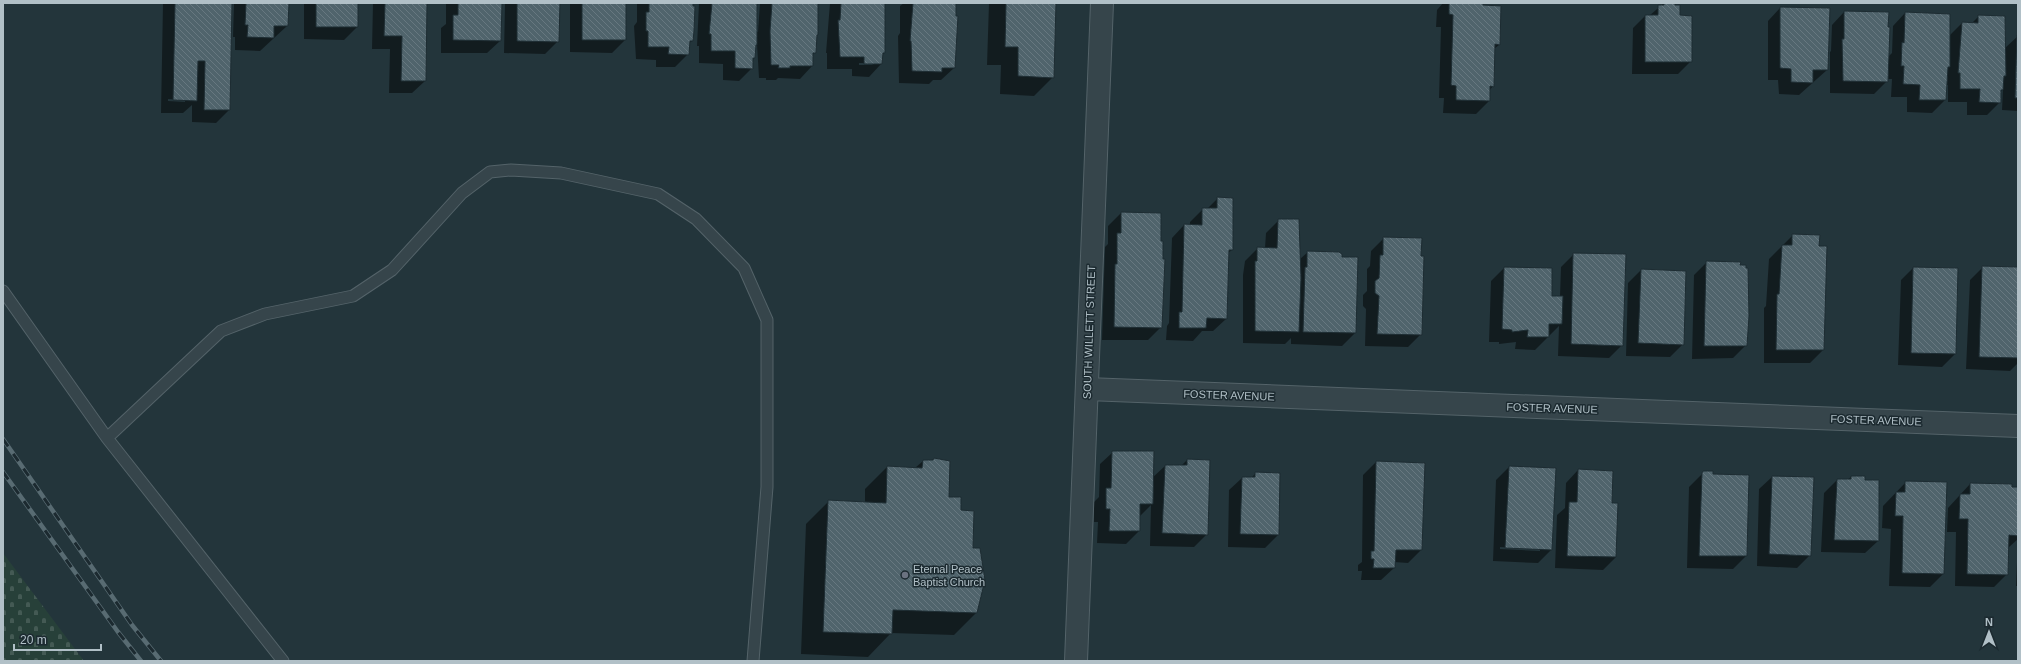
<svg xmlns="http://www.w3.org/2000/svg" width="2021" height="664" font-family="Arial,sans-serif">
<defs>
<pattern id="cemetery-stones" width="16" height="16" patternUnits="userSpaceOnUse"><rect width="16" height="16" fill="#274039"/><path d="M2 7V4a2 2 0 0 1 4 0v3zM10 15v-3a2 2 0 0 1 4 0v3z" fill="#445a54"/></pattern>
<pattern id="building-back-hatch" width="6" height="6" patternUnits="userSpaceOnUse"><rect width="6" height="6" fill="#50646c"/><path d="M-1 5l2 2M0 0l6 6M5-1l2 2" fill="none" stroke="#677880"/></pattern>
</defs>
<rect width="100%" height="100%" fill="#23353b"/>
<path fill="url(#cemetery-stones)" d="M 3,553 L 84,661 L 3,661 Z"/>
<path fill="#0007" fill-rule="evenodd" d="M 163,3 L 231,3 L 229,110 L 216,123 L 192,122 L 192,105 L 183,113 L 161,113 ZM 168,99 L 185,100 L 185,102 L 168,101 Z
M 234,3 L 288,3 L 287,26 L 260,51 L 235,50 L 235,37 L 233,37 Z
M 304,3 L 357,3 L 357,27 L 344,40 L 304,39 Z
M 373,3 L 426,3 L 425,81 L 412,93 L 389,93 L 390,49 L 372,49 Z
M 446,3 L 501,3 L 500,41 L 487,53 L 441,53 L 441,28 L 446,24 Z
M 505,3 L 559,3 L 558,41 L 545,54 L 504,53 Z
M 570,3 L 625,3 L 625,40 L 612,53 L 570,52 Z
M 637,3 L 693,3 L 692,41 L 688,44 L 688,54 L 675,67 L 656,67 L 656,60 L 636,59 L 634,26 L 637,22 Z
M 699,3 L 757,3 L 756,32 L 758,32 L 760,3 L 818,3 L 817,35 L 815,52 L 812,55 L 812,66 L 800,79 L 778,78 L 776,80 L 766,80 L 766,78 L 759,78 L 757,44 L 755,47 L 752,68 L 739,81 L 723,80 L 723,64 L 699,63 L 699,46 L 697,46 Z
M 830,3 L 885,3 L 884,53 L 882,56 L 881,64 L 869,77 L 852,76 L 852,69 L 827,69 L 827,53 L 826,53 ZM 859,63 L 874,63 L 872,65 L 859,65 Z
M 904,3 L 955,3 L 954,68 L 941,80 L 933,80 L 929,84 L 899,83 L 898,36 L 900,33 L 900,6 Z
M 989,3 L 1055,3 L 1053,77 L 1034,96 L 1000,94 L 1001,65 L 987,65 Z
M 1443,3 L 1482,3 L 1499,45 L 1494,49 L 1493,86 L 1489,91 L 1489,101 L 1476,114 L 1443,113 L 1444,98 L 1439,98 L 1441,27 L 1436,27 L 1437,10 Z
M 1664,3 L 1674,4 L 1691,61 L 1678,74 L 1632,74 L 1633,28 L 1645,16 L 1649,16 Z
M 1780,8 L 1827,70 L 1799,95 L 1779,94 L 1778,80 L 1768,80 L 1768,21 Z
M 1844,12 L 1888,57 L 1892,53 L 1893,26 L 1905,13 L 1949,36 L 1962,23 L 1971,24 L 1979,16 L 2004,49 L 2018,36 L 2018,111 L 2002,110 L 2003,89 L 2000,92 L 2000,102 L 1987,115 L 1967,115 L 1967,102 L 1948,102 L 1948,85 L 1946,85 L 1945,100 L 1932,113 L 1907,112 L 1907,97 L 1891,97 L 1892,79 L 1887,79 L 1887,81 L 1874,94 L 1830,93 L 1830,52 L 1831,51 L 1832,25 Z
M 1218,198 L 1232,250 L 1228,253 L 1226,319 L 1213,331 L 1202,331 L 1193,341 L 1166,340 L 1167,326 L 1169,323 L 1172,238 L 1184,225 L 1190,225 L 1190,222 L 1203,209 L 1207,209 Z
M 1121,213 L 1160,214 L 1161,327 L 1148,340 L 1102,340 L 1105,247 L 1108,244 L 1108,226 Z
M 1279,220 L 1298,245 L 1300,245 L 1300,259 L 1308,252 L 1341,258 L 1357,258 L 1355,333 L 1342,346 L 1291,344 L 1291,338 L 1285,344 L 1243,343 L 1243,275 L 1245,261 L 1258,248 L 1265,248 L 1266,233 Z
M 1793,235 L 1823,350 L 1810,363 L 1764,363 L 1764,308 L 1766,306 L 1769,259 Z
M 1384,238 L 1420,257 L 1421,334 L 1408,347 L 1365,346 L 1366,309 L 1363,306 L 1363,295 L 1367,291 L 1367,269 L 1370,266 L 1371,251 Z
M 1574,254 L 1622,345 L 1609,358 L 1558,356 L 1559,326 L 1535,350 L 1515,349 L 1516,342 L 1499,344 L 1499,342 L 1489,342 L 1491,281 L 1504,268 L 1551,297 L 1560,297 L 1561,267 Z
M 1707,262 L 1746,345 L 1733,358 L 1692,359 L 1694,275 Z
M 1983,267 L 2018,268 L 2018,363 L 2010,371 L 1966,369 L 1970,280 Z
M 1913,268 L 1955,354 L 1942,367 L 1898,365 L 1901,280 Z
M 1641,270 L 1683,344 L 1670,357 L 1626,356 L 1628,283 Z
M 1113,452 L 1152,478 L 1165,466 L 1181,466 L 1187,460 L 1207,534 L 1194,547 L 1150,546 L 1151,505 L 1139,517 L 1139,531 L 1126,544 L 1097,543 L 1098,522 L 1094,522 L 1094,502 L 1099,497 L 1100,464 Z
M 939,459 L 948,498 L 960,511 L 972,549 L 976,613 L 954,635 L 891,633 L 868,657 L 801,654 L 806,524 L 829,501 L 865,503 L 865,489 L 887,467 L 915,468 L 923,461 Z
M 1376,462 L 1421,550 L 1408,563 L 1394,562 L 1394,568 L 1381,580 L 1361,580 L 1362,571 L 1358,571 L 1358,565 L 1362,562 L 1363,475 Z
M 1509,467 L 1551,550 L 1538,563 L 1493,561 L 1496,480 ZM 1500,547 L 1540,549 L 1540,551 L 1500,549 Z
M 1578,470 L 1611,504 L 1617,504 L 1616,557 L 1603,570 L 1555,568 L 1557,515 L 1565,508 L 1566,483 Z
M 1704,472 L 1712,475 L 1748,476 L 1746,556 L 1733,569 L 1687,568 L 1689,487 Z
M 1256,473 L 1278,535 L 1265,548 L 1228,547 L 1229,490 L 1242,478 L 1251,478 Z
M 1772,477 L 1810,555 L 1797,568 L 1757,566 L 1759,489 Z
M 1851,477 L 1878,541 L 1865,553 L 1821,552 L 1824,493 L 1837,480 L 1847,480 Z
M 1906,482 L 1943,574 L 1930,587 L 1889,586 L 1891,529 L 1882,528 L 1883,506 Z
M 1970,484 L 2011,485 L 2011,488 L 2018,488 L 2018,586 L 2016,586 L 2018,539 L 2008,548 L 2007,574 L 1994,587 L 1955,586 L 1956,532 L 1947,532 L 1948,508 Z"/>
<path fill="url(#building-back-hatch)" stroke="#1d2c32" d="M 175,3 L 232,3 L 230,110 L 204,110 L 205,61 L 198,61 L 197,101 L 173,100 Z
M 246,3 L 289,3 L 288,26 L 274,26 L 274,38 L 247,37 L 248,25 L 245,25 Z
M 316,3 L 358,3 L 358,27 L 316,27 Z
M 385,3 L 427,3 L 426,81 L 401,81 L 402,36 L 384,36 Z
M 458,3 L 502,3 L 501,41 L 453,40 L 453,15 L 458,15 Z
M 517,3 L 560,3 L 559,42 L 517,41 Z
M 582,3 L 626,3 L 626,40 L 582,40 Z
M 649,3 L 693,3 L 693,6 L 695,6 L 694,31 L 693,41 L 690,41 L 689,55 L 668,54 L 669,47 L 648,47 L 648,31 L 646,31 L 646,12 L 649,12 Z
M 712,3 L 757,3 L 757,45 L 756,45 L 755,58 L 753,58 L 753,69 L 735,68 L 735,51 L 711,51 L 711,34 L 709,34 Z
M 772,3 L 818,3 L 818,35 L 817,35 L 816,53 L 813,53 L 813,66 L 790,66 L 790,68 L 778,68 L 779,65 L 771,65 L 770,31 Z
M 841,3 L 885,3 L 885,53 L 883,53 L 882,64 L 864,64 L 864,57 L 840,57 L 838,20 L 840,20 Z
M 913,3 L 956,3 L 956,16 L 958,16 L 955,68 L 942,68 L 942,72 L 912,71 L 911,41 L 910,41 Z
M 1006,3 L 1056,3 L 1054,78 L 1018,76 L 1018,47 L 1005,47 Z
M 1449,3 L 1483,3 L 1483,5 L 1501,6 L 1500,45 L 1495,44 L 1494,87 L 1490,86 L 1490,101 L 1456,100 L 1456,86 L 1451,85 L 1453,15 L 1449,14 Z
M 1664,3 L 1675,3 L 1675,5 L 1680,5 L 1680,15 L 1692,16 L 1692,62 L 1645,62 L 1645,15 L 1658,15 L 1658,5 L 1664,5 Z
M 1780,7 L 1830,8 L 1828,70 L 1813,70 L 1813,83 L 1791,82 L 1791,69 L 1780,68 Z
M 1844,11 L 1889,12 L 1888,27 L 1890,27 L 1888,82 L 1843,81 L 1842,39 L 1844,39 Z
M 1905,12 L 1950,14 L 1950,67 L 1948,67 L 1946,100 L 1919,100 L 1920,85 L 1903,84 L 1904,66 L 1901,66 L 1902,42 L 1904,43 Z
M 1978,15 L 2005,16 L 2006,76 L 2004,76 L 2003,90 L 2001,90 L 2001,103 L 1979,102 L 1980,89 L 1960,89 L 1960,73 L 1958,73 L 1962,22 L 1978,23 Z
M 2017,35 L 2018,35 L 2018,98 L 2015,98 Z
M 1217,197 L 1233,198 L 1233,250 L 1229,250 L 1227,319 L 1207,318 L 1206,328 L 1179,328 L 1179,312 L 1182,312 L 1184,224 L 1202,225 L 1202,208 L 1217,208 Z
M 1121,212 L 1161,213 L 1161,241 L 1163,241 L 1163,259 L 1165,259 L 1162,328 L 1114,327 L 1115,264 L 1117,264 L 1117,233 L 1121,233 Z
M 1278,219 L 1299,219 L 1301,278 L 1299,332 L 1255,331 L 1255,261 L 1257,261 L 1257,247 L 1277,248 Z
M 1792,234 L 1820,235 L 1819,246 L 1827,246 L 1824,350 L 1776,350 L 1777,294 L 1779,294 L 1782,245 L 1792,245 Z
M 1383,237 L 1422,238 L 1421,256 L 1424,256 L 1422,335 L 1377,334 L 1379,296 L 1375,293 L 1375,281 L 1379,278 L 1380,255 L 1383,255 Z
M 1307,251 L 1339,252 L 1342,254 L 1342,257 L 1358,257 L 1356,333 L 1303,332 L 1305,267 L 1307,267 Z
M 1573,253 L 1626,254 L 1623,346 L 1571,344 Z
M 1706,261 L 1741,262 L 1740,265 L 1746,265 L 1746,268 L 1748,268 L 1749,316 L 1747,346 L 1704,346 Z
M 1982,266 L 2018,267 L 2018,358 L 1979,357 Z
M 1504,267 L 1552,268 L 1552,296 L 1563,296 L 1562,324 L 1549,324 L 1549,337 L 1527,337 L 1528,330 L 1512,332 L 1512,330 L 1502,329 Z
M 1913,267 L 1958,268 L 1956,354 L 1911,353 Z
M 1641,269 L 1686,271 L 1684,345 L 1638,343 Z
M 1112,451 L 1154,451 L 1153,504 L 1140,504 L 1140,531 L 1109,531 L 1110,509 L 1106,509 L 1106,488 L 1111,488 Z
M 934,458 L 950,461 L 949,497 L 961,497 L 961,510 L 974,511 L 973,548 L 980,548 L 985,580 L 977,613 L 893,610 L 892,634 L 823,632 L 828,500 L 886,503 L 887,466 L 922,468 L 923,460 L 933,460 Z
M 1187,459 L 1210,460 L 1208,535 L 1162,533 L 1165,465 L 1187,465 Z
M 1376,461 L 1425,463 L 1422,550 L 1396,550 L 1395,568 L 1373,568 L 1374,559 L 1371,559 L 1371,551 L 1374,551 Z
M 1509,466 L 1556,468 L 1552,550 L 1505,548 Z
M 1578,469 L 1613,471 L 1612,503 L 1618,503 L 1616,557 L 1567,556 L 1569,502 L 1577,502 Z
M 1703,471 L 1713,471 L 1713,474 L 1749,475 L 1747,556 L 1699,556 L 1702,473 Z
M 1255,472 L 1280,473 L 1279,535 L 1240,534 L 1242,477 L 1255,477 Z
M 1772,476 L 1814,477 L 1811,556 L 1769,554 Z
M 1851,476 L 1865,476 L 1865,480 L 1879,480 L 1879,541 L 1834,540 L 1837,479 L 1851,479 Z
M 1905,481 L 1947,482 L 1944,574 L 1902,573 L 1903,516 L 1895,516 L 1896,492 L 1905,492 Z
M 1970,483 L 2012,484 L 2012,487 L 2018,487 L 2018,536 L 2009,535 L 2008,575 L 1967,574 L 1968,519 L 1959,519 L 1960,494 L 1970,494 Z"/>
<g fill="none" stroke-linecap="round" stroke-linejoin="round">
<g stroke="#546369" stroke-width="13">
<path id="lane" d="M 3,291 L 107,438 L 283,661
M 107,438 L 221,331 L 265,314 L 353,296 L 392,270 L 462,193 L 490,172 L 511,170 L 561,173 L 658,194 L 696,219 L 744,268 L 767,320 L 767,487 L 753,661"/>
</g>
<g stroke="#546369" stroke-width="24">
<path id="street" d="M 1087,389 L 2018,426
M 1076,661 L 1102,3"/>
</g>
<use href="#lane" stroke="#36454b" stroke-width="11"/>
<use href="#street" stroke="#36454b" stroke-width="22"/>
<g stroke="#586b72" stroke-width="4.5">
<path id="rail" d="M 3,439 L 132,625 L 161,661
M 3,472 L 118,632 L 141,661"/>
</g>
<use href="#rail" stroke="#1c2a30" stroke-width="3" stroke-dasharray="9" stroke-linecap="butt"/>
</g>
<circle fill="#6b7280" stroke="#1c2a30" stroke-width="1.5" cx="905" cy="575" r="4"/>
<g text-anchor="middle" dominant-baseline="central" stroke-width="3" stroke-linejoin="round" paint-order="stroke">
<g font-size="11" fill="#b1c0c7" stroke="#1c2a30">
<text transform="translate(1089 332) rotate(-88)">SOUTH WILLETT STREET</text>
<text transform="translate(1229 395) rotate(2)">FOSTER AVENUE</text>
<text transform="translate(1552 408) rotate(2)">FOSTER AVENUE</text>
<text transform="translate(1876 420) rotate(2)">FOSTER AVENUE</text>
</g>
<g font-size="11" fill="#b1c0c7" stroke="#1c2a30" text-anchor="start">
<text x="913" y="569">Eternal Peace<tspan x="913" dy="13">Baptist Church</tspan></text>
</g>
</g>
<rect width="2021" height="664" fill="none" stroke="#b1c0c7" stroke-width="8"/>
<g transform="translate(1989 632)" stroke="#1c2a30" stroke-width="3" paint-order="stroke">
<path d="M0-3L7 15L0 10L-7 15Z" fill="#b1c0c7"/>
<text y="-6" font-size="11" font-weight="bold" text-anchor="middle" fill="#b1c0c7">N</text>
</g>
<path d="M14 644v6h87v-6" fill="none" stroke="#b1c0c7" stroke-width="2"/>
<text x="20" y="644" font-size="12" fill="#b1c0c7" stroke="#1c2a30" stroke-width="3" paint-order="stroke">20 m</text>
</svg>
